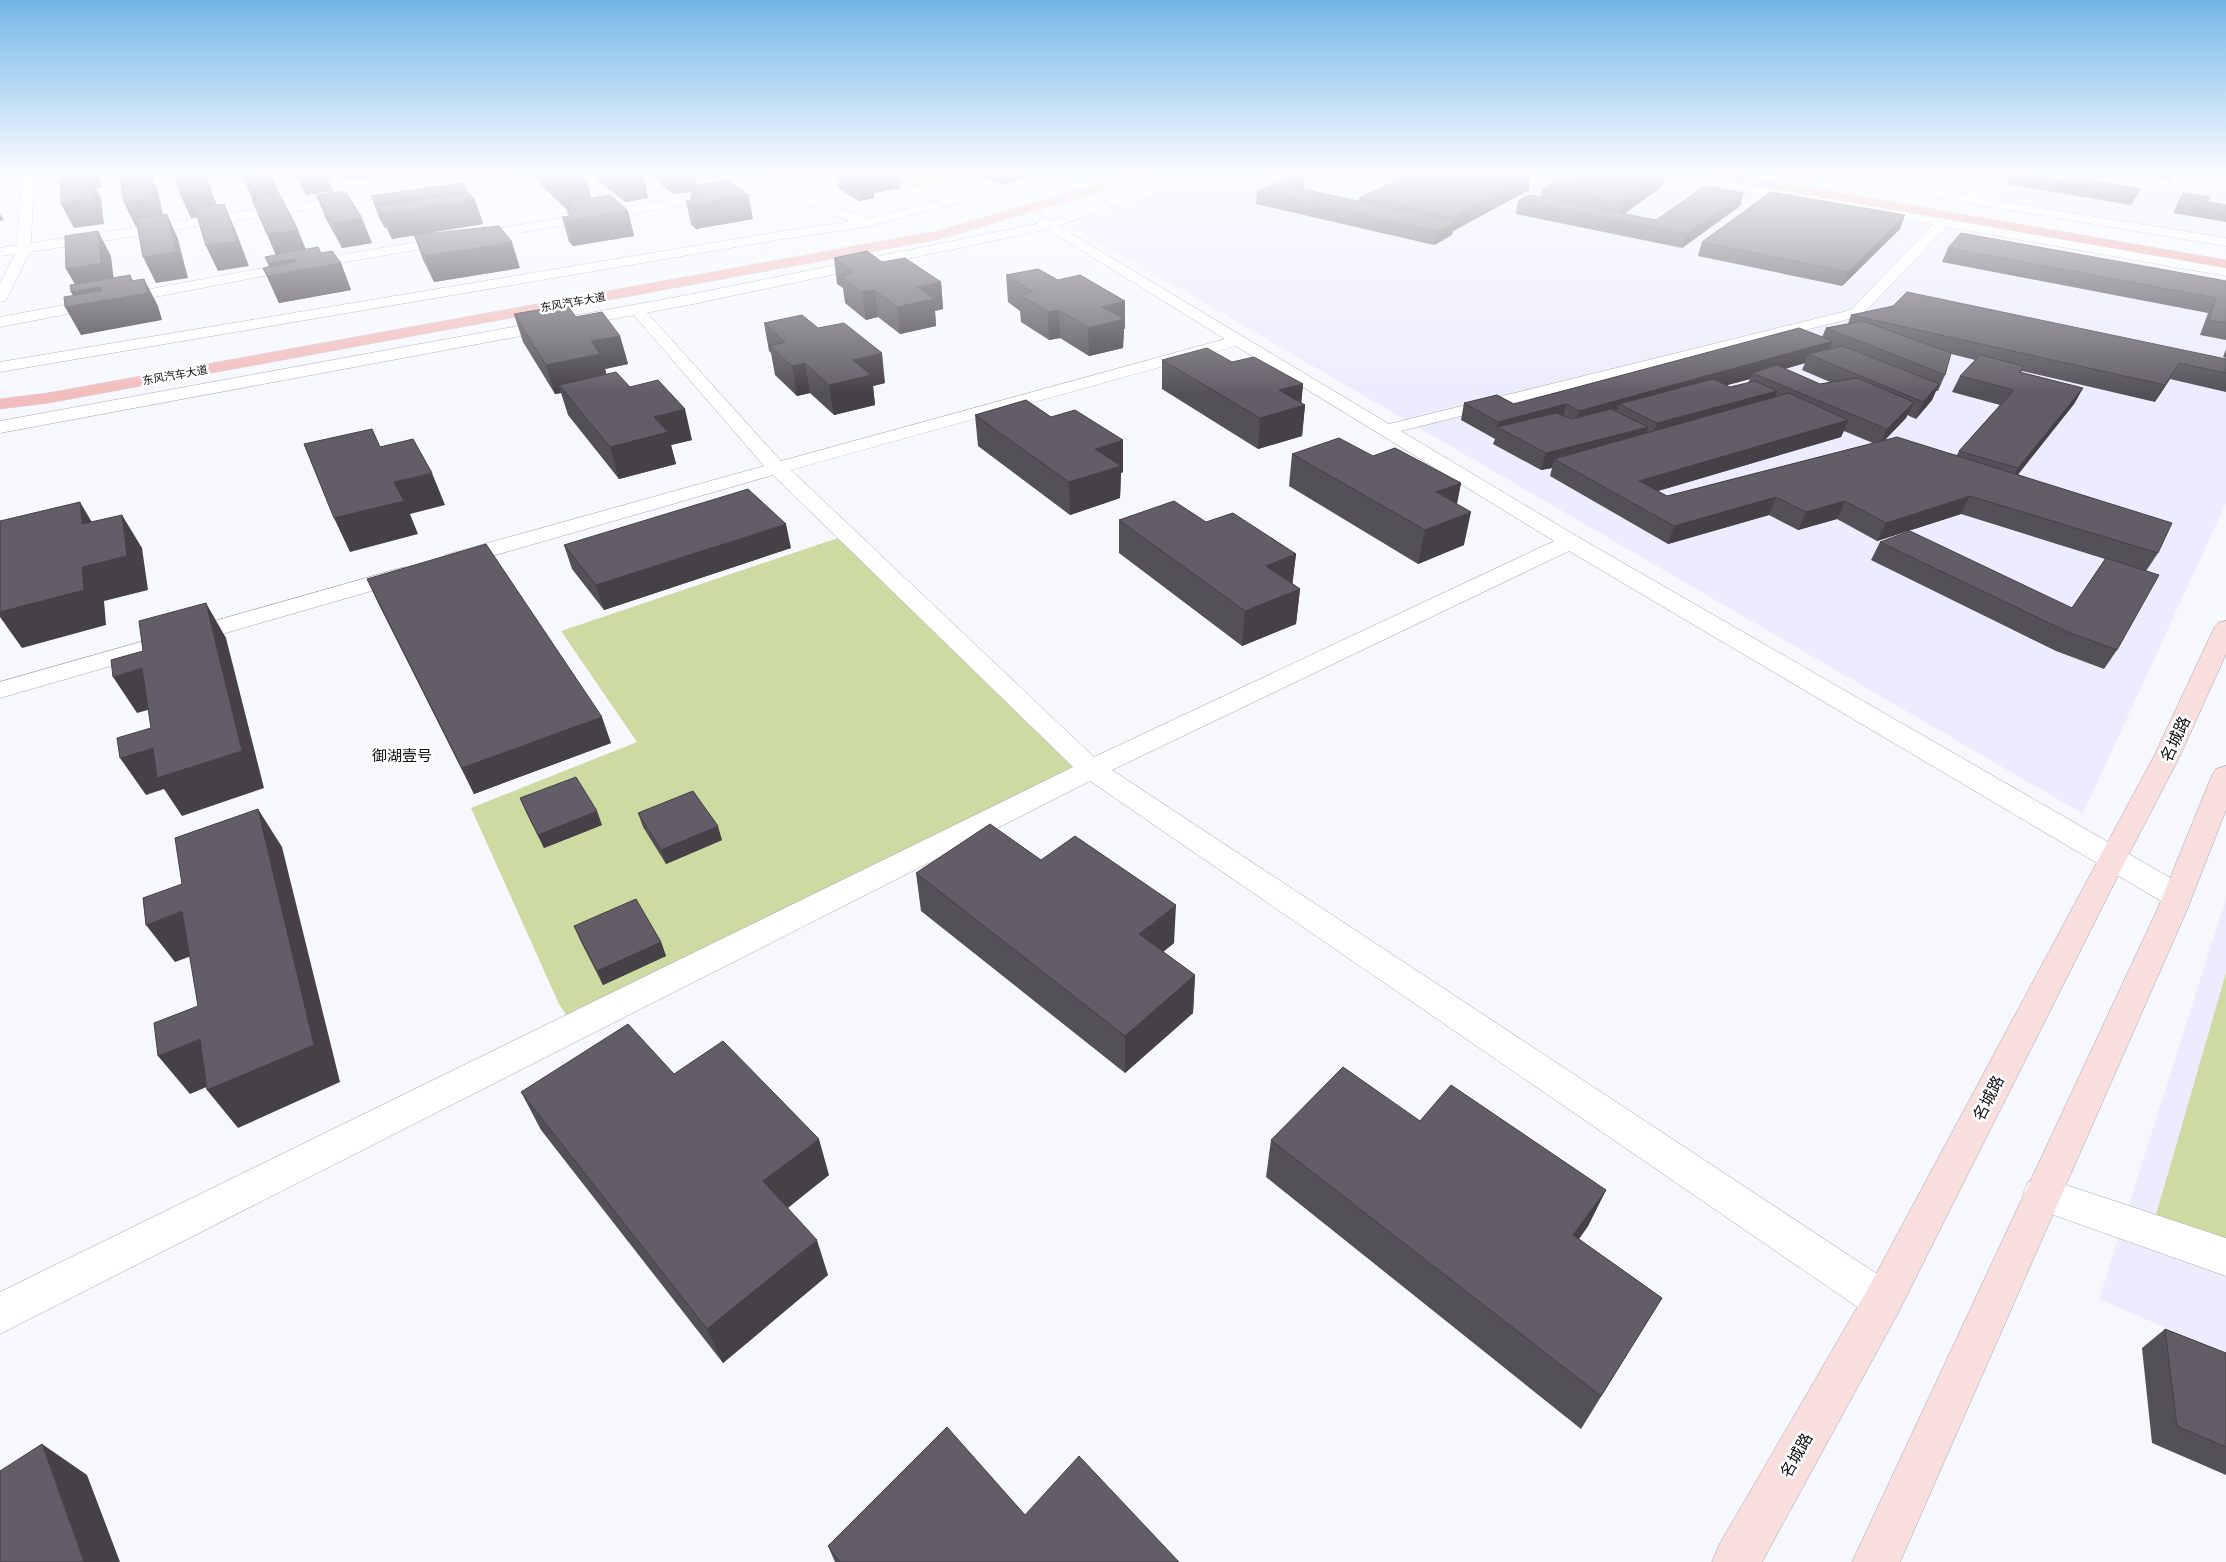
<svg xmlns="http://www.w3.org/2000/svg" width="2226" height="1562" font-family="Ubuntu,'Noto Sans SC',sans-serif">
<rect width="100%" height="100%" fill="#f7f8fe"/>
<path fill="#ececfe" d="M 1205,175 L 1644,175 L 2226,279 L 2226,503 L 2083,814 L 1072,226 Z
M 1831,175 L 2226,175 L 2226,240 Z
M 2226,898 L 2226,1354 L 2099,1299 Z"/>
<path fill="#cddba3" d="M 889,175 L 971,175 L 915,188 Z
M 847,535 L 1091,769 L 574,1027 L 559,1004 L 471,808 L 637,742 L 561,631 Z
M 2226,973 L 2226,1257 L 2151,1232 Z"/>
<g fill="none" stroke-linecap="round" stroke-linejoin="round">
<g stroke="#a6a6b0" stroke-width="1">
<path id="minor" d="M 22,175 L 34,175 L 31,243 L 485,175 L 514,175 L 508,179 L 30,252 L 7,298 L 5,301 L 0,302 L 0,283 L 15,254 L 0,256 L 0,248 L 17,245 Z
M 754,175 L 764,175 L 779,183 L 871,220 L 873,223 L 871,226 L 861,226 L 774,190 L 274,274 L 0,327 L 0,317 L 274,266 L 763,184 L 753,177 Z
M 1996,175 L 2010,175 L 1968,201 L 1960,201 L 1958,198 Z
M 1025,206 L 1389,424 L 1851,310 L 1938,219 L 1948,219 L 1950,222 L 1948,225 L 1861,316 L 1401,431 L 1578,537 L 2188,888 L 2192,896 L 2188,904 L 2177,907 L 2166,904 L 1569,551 L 1112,770 L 1897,1287 L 1903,1301 L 1897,1315 L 1883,1321 L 1869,1315 L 1090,781 L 0,1334 L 0,1292 L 1073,767 L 773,475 L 461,565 L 453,567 L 445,565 L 442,560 L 445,555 L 764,466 L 632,313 L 629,310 L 632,307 L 642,307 L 781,461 L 1225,339 L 1021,213 L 1019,210 ZM 1236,346 L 1554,541 L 1094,757 L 791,470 Z
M 405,567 L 413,569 L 416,574 L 413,579 L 0,698 L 0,682 Z
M 2042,1177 L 2226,1238 L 2226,1276 L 2028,1206 L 2023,1194 L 2028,1182 Z"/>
</g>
<g stroke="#a6a6b0" stroke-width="1">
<path id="tertiary" d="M 1038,175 L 1058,175 L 1056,178 L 866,227 L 783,239 L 0,372 L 0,362 L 783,231 L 866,219 Z
M 1179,175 L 1196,175 L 1194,178 L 1049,229 L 693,304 L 0,433 L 0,421 L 693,294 L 1046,222 Z
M 1669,175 L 1695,175 L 2226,268 L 2226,276 L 1675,179 Z
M 1814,175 L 1841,175 L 2226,238 L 2226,246 L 1820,179 Z"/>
</g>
<g stroke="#a6a6b0" stroke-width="1">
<path id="secondary" d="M 2226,621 L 2226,654 L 2180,756 L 2127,858 L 1897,1315 L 1762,1562 L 1712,1562 L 1719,1545 L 1869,1287 L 2154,756 L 2214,628 L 2218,623 Z
M 2226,766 L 2226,810 L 2187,910 L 1900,1562 L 1852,1562 L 2157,910 L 2212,775 L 2216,769 Z"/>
</g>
<g stroke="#d4d4d5" stroke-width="1">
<path id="primary" d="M 1129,175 L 1147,175 L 1145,178 L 940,239 L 48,403 L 0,409 L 0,399 L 48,393 L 938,231 Z"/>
</g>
<g stroke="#d4d4d5" stroke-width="1">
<path id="trunk" d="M 1710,175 L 1736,175 L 2226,260 L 2226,268 L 1716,179 Z"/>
</g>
<use href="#minor" fill="#fff" fill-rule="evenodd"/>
<use href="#tertiary" fill="#fff" fill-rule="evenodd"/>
<use href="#secondary" fill="#f8dfde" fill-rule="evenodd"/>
<use href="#primary" fill="#f2bebd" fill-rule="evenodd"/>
<use href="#trunk" fill="#eea8a7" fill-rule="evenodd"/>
</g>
<path fill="#545058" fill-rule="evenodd" d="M 294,175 L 326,175 L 333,191 L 306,195 Z
M 535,175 L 577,175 L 587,183 L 591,198 L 628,211 L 634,236 L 573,246 L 569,242 L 562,217 L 569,216 L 567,212 L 573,211 L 572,210 L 568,211 L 536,180 Z
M 592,175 L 643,175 L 648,198 L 625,202 Z
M 648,175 L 694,175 L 696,185 L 748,195 L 753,219 L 696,229 L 691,225 L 686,201 L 691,200 L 690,196 L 692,196 L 691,192 L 674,194 Z
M 836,175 L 899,175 L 901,188 L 874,193 L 874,198 L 859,201 L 838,188 Z
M 979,175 L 1039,175 L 1002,184 L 979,176 Z
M 2155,175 L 2176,175 L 2171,181 L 2153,178 Z
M 2010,176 L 2064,181 L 2141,189 L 2131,205 L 2006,184 Z
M 1531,177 L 1529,190 L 1453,231 L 1452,235 L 1434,245 L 1256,204 L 1257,191 L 1304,179 L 1303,189 L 1359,201 L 1359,198 Z
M 1572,181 L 1663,186 L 1624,214 L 1656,220 L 1740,206 L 1682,248 L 1516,214 L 1518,201 L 1540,197 L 1542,189 Z
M 467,190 L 468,193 L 475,200 L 483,224 L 420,234 L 520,268 L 434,282 L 423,260 L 414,235 L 392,239 L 386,227 L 385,228 L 380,220 L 371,196 Z
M 2183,193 L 2208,202 L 2226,205 L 2226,222 L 2173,213 Z
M 280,195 L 306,250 L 321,253 L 341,263 L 351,290 L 279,303 L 263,268 L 269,266 L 265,257 L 276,255 L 252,199 Z
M 316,195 L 372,243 L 342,248 L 326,219 Z
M 1900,229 L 1842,286 L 1698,256 L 1702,242 Z
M 1948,248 L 2226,281 L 2226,340 L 2200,335 L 2208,313 L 1942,262 Z
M 834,258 L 882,262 L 941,282 L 943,309 L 935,311 L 936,326 L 900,334 L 878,317 L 866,320 L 845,303 L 843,288 L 837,284 Z
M 1006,275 L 1058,280 L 1125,301 L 1125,329 L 1124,329 L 1123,348 L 1089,356 L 1060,338 L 1049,340 L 1021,322 L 1020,311 L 1008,302 Z
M 514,314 L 576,317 L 620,336 L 628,364 L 605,369 L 606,374 L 630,387 L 692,440 L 671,445 L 676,464 L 619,479 L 568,415 L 561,393 L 555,394 L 523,342 Z
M 1851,315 L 2226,359 L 2226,392 L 2170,379 L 2155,402 L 2022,371 L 2021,372 L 2083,388 L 2074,404 L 2018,474 L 2158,553 L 2146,571 L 2117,650 L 2104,669 L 2056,651 L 1871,560 L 1880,542 L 2072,608 L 2105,559 L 1961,514 L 1877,541 L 1837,519 L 1798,530 L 1769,515 L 1668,544 L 1550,476 L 1552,468 L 1541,470 L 1493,444 L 1495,439 L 1461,420 L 1464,403 L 1514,404 L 1822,337 L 1826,328 L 1848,324 ZM 1951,354 L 1975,360 L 1960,376 L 1952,392 L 2000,405 L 1959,451 L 1957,455 L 1885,440 L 1906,418 L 1907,415 L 1916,419 L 1932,400 L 1936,391 L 1938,391 L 1945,375 ZM 1805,363 L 1802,370 L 1830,382 L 1820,384 L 1785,369 ZM 1750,379 L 1748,383 L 1730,387 L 1726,385 ZM 1844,431 L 1873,443 L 1667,496 L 1658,491 L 1841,437 Z
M 764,323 L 818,328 L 885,383 L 873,386 L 875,405 L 834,415 L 810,393 L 797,396 L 775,375 L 771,353 L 769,351 Z
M 2226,349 L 2226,358 L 2223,357 Z
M 1162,360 L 1232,362 L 1303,384 L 1301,403 L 1305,405 L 1302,436 L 1258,449 L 1162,389 Z
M 975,415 L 1123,472 L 1121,473 L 1120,498 L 1070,515 L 978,446 Z
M 1292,454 L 1373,456 L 1461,483 L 1457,504 L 1464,545 L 1418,564 L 1289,486 Z
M 1119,520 L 1206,522 L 1296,554 L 1292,583 L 1300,589 L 1296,624 L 1242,646 L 1119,553 Z
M 564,545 L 791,548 L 604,610 L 572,569 Z
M 367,579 L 611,743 L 474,794 L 378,603 Z
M 520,798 L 602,825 L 544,848 L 526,812 Z
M 638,813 L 722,840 L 666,864 L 643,827 Z
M 1041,860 L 1174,943 L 1163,952 L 1195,975 L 1193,1013 L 1125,1073 L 921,911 L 916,873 Z
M 574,926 L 661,942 L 666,956 L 603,985 L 580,940 Z
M 674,1074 L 829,1175 L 788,1208 L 828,1275 L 723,1363 L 541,1130 L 521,1092 Z
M 1420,1121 L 1606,1190 L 1588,1226 L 1579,1239 L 1662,1298 L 1581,1429 L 1266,1177 L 1271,1140 Z
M 2165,1329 L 2226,1353 L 2226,1475 L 2152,1443 L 2142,1348 Z
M 1025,1515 L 1179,1562 L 835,1562 L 828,1546 Z"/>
<path fill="#454147" d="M 64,175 L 99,175 L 101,187 L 96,188 L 101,198 L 104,224 L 74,228 L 61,204 L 73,191 Z
M 123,175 L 153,175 L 155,180 L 153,180 L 158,191 L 165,223 L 136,227 L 124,203 Z
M 204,175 L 205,175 L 209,183 L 220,214 L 191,218 L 180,194 Z
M 298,175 L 326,175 L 333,191 L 306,195 Z
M 345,175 L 389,175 L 347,181 Z
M 643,175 L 648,198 L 625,202 L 619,179 Z
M 670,175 L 694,175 L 697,191 L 690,186 L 691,192 L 674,194 Z
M 865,175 L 899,175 L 901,188 L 874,193 L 874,198 L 859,201 L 856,178 Z
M 1001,175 L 1039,175 L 1002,184 Z
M 1665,175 L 1666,175 L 1663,186 L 1619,217 L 1622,204 Z
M 1531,177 L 1529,190 L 1453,231 L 1452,235 L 1434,245 L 1436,231 L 1453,223 L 1454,218 Z
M 1304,179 L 1303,192 L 1287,198 L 1288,186 Z
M 274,180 L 283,203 L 256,207 L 246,184 Z
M 587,183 L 593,207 L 570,202 L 572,210 L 568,211 L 562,187 Z
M 467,190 L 470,201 L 475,200 L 483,224 L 392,239 L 382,214 L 378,206 L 386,227 L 385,228 L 375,203 Z
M 1744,193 L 1740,206 L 1682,248 L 1687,234 Z
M 748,195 L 753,219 L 696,229 L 691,205 Z
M 224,204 L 235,229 L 249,266 L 218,271 L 206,246 Z
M 628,211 L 634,236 L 573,246 L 566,221 Z
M 0,214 L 4,220 L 0,221 Z
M 167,214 L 178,239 L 188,278 L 156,283 L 143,257 Z
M 1905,215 L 1900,229 L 1842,286 L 1848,272 Z
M 362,218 L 372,243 L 342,248 L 333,223 Z
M 298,230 L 308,255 L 278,260 L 267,234 Z
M 98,231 L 111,256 L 115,290 L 131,281 L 130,275 L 140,294 L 144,279 L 158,306 L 162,320 L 81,335 L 65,307 L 78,305 L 71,292 L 79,291 L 66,269 Z
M 512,242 L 520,268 L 434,282 L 425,256 Z
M 295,259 L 341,263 L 351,290 L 279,303 L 267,276 L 274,275 L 268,263 Z
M 941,282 L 943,309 L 935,311 L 936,326 L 900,334 L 897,307 L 917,287 Z
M 875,290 L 878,317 L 866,320 L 862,292 Z
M 1125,301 L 1125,329 L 1124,329 L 1123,348 L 1089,356 L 1088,328 L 1102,307 Z
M 1059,310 L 1060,338 L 1049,340 L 1048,312 Z
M 620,336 L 628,364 L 605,369 L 609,383 L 559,385 L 561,393 L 555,394 L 546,365 L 591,341 Z
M 1833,341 L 1826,357 L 1808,354 L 1805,363 L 1759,376 L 1752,373 L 1750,379 L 1633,411 L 1619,404 L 1615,416 L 1575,428 L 1579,411 Z
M 882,353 L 885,383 L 873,386 L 875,405 L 834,415 L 829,385 L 853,360 Z
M 805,363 L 810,393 L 797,396 L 792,366 Z
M 2179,363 L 2170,379 L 2155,402 L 2165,385 Z
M 1303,384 L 1301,406 L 1305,405 L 1302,436 L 1258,449 L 1260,418 L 1279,390 Z
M 1939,384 L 1932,400 L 1916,419 L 1923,402 Z
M 2083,388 L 2074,404 L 2009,486 L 2018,468 Z
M 1777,391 L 1771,407 L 1651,440 L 1657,423 Z
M 1914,402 L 1906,418 L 1879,446 L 1887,429 Z
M 1566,404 L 1562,420 L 1497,427 L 1498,422 Z
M 685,409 L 692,440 L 671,445 L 676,464 L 619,479 L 610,447 L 654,417 Z
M 1848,420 L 1841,437 L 1634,498 L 1639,481 Z
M 1648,427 L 1643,444 L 1554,459 L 1552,468 L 1541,470 L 1546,453 Z
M 1123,440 L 1123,472 L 1121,473 L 1120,498 L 1070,515 L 1069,482 L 1095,449 Z
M 432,473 L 445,505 L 410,514 L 418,534 L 350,552 L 334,518 L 394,482 Z
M 1461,483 L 1454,516 L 1436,492 Z
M 1970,496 L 1961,514 L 1877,541 L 1886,523 Z
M 1776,497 L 1769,515 L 1668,544 L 1674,526 Z
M 1845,501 L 1837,519 L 1798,530 L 1806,512 Z
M 80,502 L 100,536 L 82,524 Z
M 1471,512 L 1464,545 L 1418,564 L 1425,530 Z
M 122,515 L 142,548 L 148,590 L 104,601 L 106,625 L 22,648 L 0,617 L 0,612 L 82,567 Z
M 786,524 L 791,548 L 604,610 L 596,585 Z
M 1296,554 L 1292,588 L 1266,566 Z
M 1300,589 L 1296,624 L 1242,646 L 1245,611 Z
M 206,603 L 226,638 L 264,788 L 182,816 L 164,789 L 146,795 L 120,758 L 153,748 Z
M 142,668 L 166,705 L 137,713 L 113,677 Z
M 602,717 L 611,743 L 474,794 L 462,768 Z
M 258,809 L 282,847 L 340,1082 L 238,1128 L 207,1090 Z
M 597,811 L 602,825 L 544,848 L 538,835 Z
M 718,826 L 722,840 L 666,864 L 661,850 Z
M 1176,905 L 1174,943 L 1138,972 L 1139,934 Z
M 182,911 L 210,949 L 175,962 L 146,925 Z
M 661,942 L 666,956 L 603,985 L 597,971 Z
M 1195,975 L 1193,1013 L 1125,1073 L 1125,1036 Z
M 200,1039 L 230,1077 L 190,1094 L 158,1056 Z
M 819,1139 L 829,1175 L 775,1217 L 763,1181 Z
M 1606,1190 L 1588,1226 L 1556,1271 L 1573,1235 Z
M 817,1240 L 828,1275 L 723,1363 L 707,1329 Z
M 42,1444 L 87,1475 L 120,1562 L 84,1562 Z"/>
<path fill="#625d66" stroke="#454147" d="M 85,175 L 89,175 L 92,199 L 61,204 L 60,178 Z
M 120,175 L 149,175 L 154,199 L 124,203 Z
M 175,175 L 204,175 L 209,190 L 180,194 Z
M 242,175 L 271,175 L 274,180 L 246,184 Z
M 548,175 L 577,175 L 587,183 L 562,187 Z
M 614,175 L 642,175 L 619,179 Z
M 851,175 L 872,175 L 856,178 Z
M 1410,175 L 1521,175 L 1531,177 L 1454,218 L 1359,198 Z
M 1582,175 L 1665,175 L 1622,204 L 1542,189 L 1560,179 L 1572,181 Z
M 2011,175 L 2027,175 L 2064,181 L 2068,177 L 2141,189 L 2136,196 L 2010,176 Z
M 1293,177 L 1304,179 L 1288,186 L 1455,222 L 1436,231 L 1257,191 Z
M 727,180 L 748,195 L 691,205 L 686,201 L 695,199 L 690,196 L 701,194 L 690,186 Z
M 461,183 L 467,190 L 375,203 L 371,196 Z
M 1705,186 L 1744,193 L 1687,234 L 1518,201 L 1529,195 L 1656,220 Z
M 345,191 L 362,218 L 333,223 L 316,195 Z
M 1771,192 L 1905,215 L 1848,272 L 1702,242 Z
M 469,193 L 475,200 L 382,214 L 378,206 Z
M 2183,193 L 2210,197 L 2208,202 L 2226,205 L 2226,212 L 2178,204 Z
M 280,195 L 298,230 L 267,234 L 252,199 Z
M 610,195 L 628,211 L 566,221 L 562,217 L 571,216 L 567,212 L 579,210 L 570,202 Z
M 224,204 L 237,241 L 206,246 L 195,209 Z
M 167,214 L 176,252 L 143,257 L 136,219 Z
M 499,226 L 512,242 L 425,256 L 414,235 Z
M 98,231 L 101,263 L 66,269 L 65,236 Z
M 1961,233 L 2226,281 L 2226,323 L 2209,320 L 2216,298 L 1948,248 Z
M 318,247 L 321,253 L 332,251 L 341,263 L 267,276 L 263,268 L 296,262 L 295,259 L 268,263 L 265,257 Z
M 867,251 L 882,262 L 905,258 L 941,282 L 917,287 L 934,299 L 897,307 L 875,290 L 862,292 L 841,276 L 854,273 L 834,258 Z
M 1038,269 L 1058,280 L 1080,275 L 1125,301 L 1102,307 L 1124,319 L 1088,328 L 1059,310 L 1048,312 L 1020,295 L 1033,292 L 1006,275 Z
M 130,275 L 131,281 L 144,279 L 148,293 L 65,307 L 64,297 L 101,291 L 101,287 L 71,292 L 70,285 Z
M 1907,292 L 2226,359 L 2226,373 L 2179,363 L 2165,385 L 1851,315 L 1893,306 Z
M 567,305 L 576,317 L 602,312 L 620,336 L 591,341 L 600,354 L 546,365 L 514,314 Z
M 802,315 L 818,328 L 844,323 L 882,353 L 853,360 L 871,375 L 829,385 L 805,363 L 792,366 L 770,346 L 785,342 L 764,323 Z
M 1863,321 L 1951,353 L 1945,375 L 1826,328 Z
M 1799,328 L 1833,341 L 1579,411 L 1566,404 L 1498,422 L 1464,403 L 1497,395 L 1514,404 Z
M 1843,346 L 1939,384 L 1923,402 L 1808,354 Z
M 1207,348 L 1232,362 L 1254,357 L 1303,384 L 1279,390 L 1305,405 L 1260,418 L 1162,360 Z
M 1980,355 L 2024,366 L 2019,372 L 2083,388 L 2018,468 L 1959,451 L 2014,390 L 1960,376 Z
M 1777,365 L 1820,384 L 1857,378 L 1914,402 L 1887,429 L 1752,373 Z
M 616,372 L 630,387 L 658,380 L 685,409 L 654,417 L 668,432 L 610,447 L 559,385 Z
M 1713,379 L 1730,387 L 1755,381 L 1777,391 L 1657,423 L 1619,404 Z
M 1789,393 L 1848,420 L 1639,481 L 1667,496 L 1897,437 L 2172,523 L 2158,553 L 1970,496 L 1886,523 L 1845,501 L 1806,512 L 1776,497 L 1674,526 L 1554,459 Z
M 1026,400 L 1051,417 L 1075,410 L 1123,440 L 1095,449 L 1121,466 L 1069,482 L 975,415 Z
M 1611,409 L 1648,427 L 1546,453 L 1497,427 L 1556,413 L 1572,419 Z
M 372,429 L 380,447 L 413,439 L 432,473 L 394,482 L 404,501 L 334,518 L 304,444 Z
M 1339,438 L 1373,456 L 1395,448 L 1461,483 L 1436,492 L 1471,512 L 1425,530 L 1292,454 Z
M 748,489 L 786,524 L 596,585 L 564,545 Z
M 1174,501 L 1206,522 L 1233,513 L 1296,554 L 1266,566 L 1300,589 L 1245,611 L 1119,520 Z
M 80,502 L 82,524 L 122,515 L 127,556 L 82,567 L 84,590 L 0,612 L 0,521 Z
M 1910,531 L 2072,608 L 2106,558 L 2159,575 L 2117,650 L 2068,632 L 1880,542 Z
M 486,544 L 602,717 L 462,768 L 367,579 Z
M 206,603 L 242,751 L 157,778 L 153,748 L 120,758 L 117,738 L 151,728 L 142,668 L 113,677 L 111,660 L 143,651 L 139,621 Z
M 576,777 L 597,811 L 538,835 L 520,798 Z
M 693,791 L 718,826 L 661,850 L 638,813 Z
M 258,809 L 314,1045 L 207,1090 L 200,1039 L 158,1056 L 154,1023 L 198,1006 L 182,911 L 146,925 L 143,898 L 182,884 L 175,838 Z
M 990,824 L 1041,860 L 1075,836 L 1176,905 L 1139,934 L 1195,975 L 1125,1036 L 916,873 Z
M 636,899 L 661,942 L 597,971 L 574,926 Z
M 628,1024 L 674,1074 L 723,1041 L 819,1139 L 763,1181 L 817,1240 L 707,1329 L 521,1092 Z
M 1343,1067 L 1420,1121 L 1451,1085 L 1606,1190 L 1573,1235 L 1662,1298 L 1601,1396 L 1271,1140 Z
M 2165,1329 L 2226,1353 L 2226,1447 L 2177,1426 Z
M 947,1427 L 1025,1515 L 1079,1456 L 1179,1562 L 840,1562 L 828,1546 Z
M 42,1444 L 84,1562 L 0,1562 L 0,1471 Z"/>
<linearGradient id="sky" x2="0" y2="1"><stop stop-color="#73b6e7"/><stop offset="0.44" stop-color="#fbfcff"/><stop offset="1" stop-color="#fbfcff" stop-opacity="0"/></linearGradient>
<rect width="2226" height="394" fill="url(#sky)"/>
<g text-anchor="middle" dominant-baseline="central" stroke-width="5" stroke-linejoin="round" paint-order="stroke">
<g font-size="11" fill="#0f0f13" stroke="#fff">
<text transform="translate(573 302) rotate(-10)">东风汽车大道</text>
<text transform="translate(175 375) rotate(-10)">东风汽车大道</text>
</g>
<g font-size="15" fill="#0f0f13" stroke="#fff">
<text x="402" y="755">御湖壹号</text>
</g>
<g font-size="16" fill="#0f0f13" stroke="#fff">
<text transform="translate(2175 739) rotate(-65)">名城路</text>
<text transform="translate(1988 1098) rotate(-63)">名城路</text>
<text transform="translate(1796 1455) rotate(-61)">名城路</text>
</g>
</g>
</svg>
